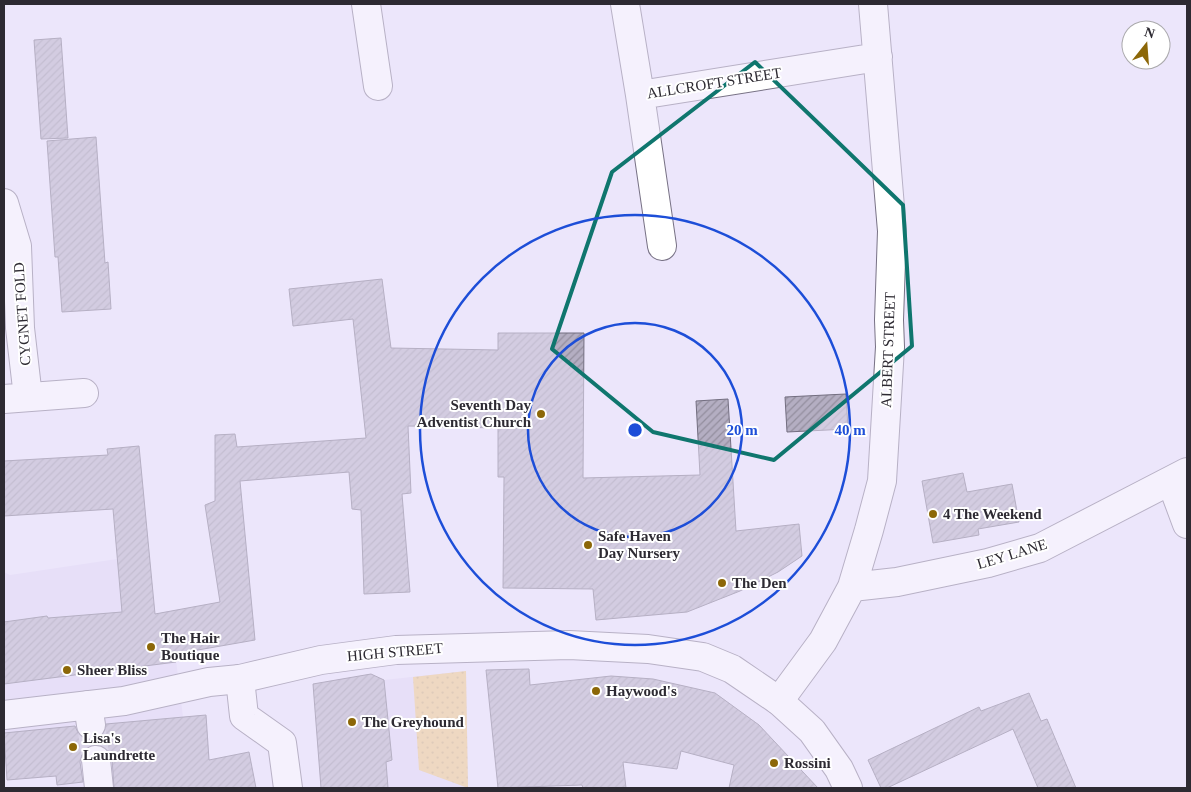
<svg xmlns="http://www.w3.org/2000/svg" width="1191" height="792" font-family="'Times New Roman',serif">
<defs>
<pattern id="grass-dots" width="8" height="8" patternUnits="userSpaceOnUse" patternTransform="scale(1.25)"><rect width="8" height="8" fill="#efc77c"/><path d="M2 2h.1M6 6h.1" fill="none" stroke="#cdab6c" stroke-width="1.8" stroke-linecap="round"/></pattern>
<pattern id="building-hatch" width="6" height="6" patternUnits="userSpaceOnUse" patternTransform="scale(1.25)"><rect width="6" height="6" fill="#b4aec2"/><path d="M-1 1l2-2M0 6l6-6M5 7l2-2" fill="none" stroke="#938e9e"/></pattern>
</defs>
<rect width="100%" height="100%" fill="#ece6fb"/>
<path fill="#dfd8f4" d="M 117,559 L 155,614 L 170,611 L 183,717 L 206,715 L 212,788 L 57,788 L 55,759 L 43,760 L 44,777 L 7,780 L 4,750 L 4,572 L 10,575 Z
M 466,671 L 468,788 L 321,788 L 313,684 L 371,674 L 384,680 Z"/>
<path fill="url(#grass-dots)" d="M 466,671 L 468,788 L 419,770 L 413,677 Z"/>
<path fill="url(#building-hatch)" stroke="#736e80" d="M 61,38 L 68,138 L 41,139 L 34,40 Z
M 96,137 L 105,263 L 108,262 L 111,309 L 62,312 L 58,257 L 55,257 L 47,141 Z
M 382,279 L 391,348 L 498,350 L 498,333 L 584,333 L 583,478 L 700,475 L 696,401 L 728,399 L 736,531 L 799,524 L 802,556 L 778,572 L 740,591 L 687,612 L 596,620 L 593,589 L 503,588 L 504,477 L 498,477 L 498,428 L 408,426 L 411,493 L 402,494 L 410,592 L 364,594 L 361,510 L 352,509 L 349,472 L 240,481 L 255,640 L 175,654 L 176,662 L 4,684 L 4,622 L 47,616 L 48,618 L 122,612 L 113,509 L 4,516 L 4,461 L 108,455 L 107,449 L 139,446 L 155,614 L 220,602 L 205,505 L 215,501 L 215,435 L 235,434 L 237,447 L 366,438 L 353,319 L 293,326 L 289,289 Z
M 846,394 L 848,429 L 787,432 L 785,397 Z
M 963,473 L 967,492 L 1012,484 L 1019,522 L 978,529 L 979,535 L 933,543 L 922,481 Z
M 529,669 L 530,685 L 611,676 L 653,679 L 715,693 L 759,725 L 818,788 L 729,788 L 734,765 L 681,751 L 677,769 L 623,762 L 626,788 L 583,788 L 582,785 L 498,788 L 486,670 Z
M 371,674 L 384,680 L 392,760 L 386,762 L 388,788 L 321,788 L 313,684 Z
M 1029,693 L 1041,721 L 1047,719 L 1076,788 L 1038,788 L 1013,729 L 887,788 L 881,788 L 868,760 L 979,707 L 981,711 Z
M 206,715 L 209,760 L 249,752 L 256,788 L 114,788 L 112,758 L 109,751 L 103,746 L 95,744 L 87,747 L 82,754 L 80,762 L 83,782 L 57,785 L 56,776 L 7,780 L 4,733 L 75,726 L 79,735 L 86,740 L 93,740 L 101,737 L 105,731 L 106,724 Z"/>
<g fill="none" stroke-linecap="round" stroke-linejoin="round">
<path stroke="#c6c0d3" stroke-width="28" stroke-dasharray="28 14" stroke-linecap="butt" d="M 91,725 L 96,760"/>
<g stroke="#787285" stroke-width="30">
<path id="minor" d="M 366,4 L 378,86
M 625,4 L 640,95 L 878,57
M 640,95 L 662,246
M 4,203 L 17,246 L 20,328 L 28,397
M 4,399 L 84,393
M 1171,481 L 1187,524
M 852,587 L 897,582 L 988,563 L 1040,548 L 1187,472
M 240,679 L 244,716 L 282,743 L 288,788
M 779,701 L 823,641 L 852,587 L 869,530 L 882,481 L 890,347 L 889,320 L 892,231 L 873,4
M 88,705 L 91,725
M 96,760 L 99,788"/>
</g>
<g stroke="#787285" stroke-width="30">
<path id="tertiary" d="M 4,715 L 124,701 L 209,682 L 240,679 L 321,660 L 396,650 L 569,645 L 648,649 L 703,657 L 732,669 L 779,701 L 812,731 L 839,769 L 848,788"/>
</g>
<use href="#minor" stroke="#fff" stroke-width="28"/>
<use href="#tertiary" stroke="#fff" stroke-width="28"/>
</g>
<path d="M0 0H1191V792H0ZM 755,62 L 903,205 L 912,346 L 774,460 L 653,432 L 552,349 L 612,172 Z" fill="#ece6fb" fill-opacity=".55" fill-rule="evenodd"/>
<path fill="none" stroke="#0f766e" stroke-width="4" stroke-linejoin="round" d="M 755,62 L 903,205 L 912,346 L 774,460 L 653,432 L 552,349 L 612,172 Z"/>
<g fill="none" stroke="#1d4ed8" stroke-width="2.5">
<circle cx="635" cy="430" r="107"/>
<circle cx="635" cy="430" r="215"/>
</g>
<g fill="#8c6708" stroke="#fff" stroke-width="2">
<circle cx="541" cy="414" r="5"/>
<circle cx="933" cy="514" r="5"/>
<circle cx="588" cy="545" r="5"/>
<circle cx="722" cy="583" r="5"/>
<circle cx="151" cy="647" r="5"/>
<circle cx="67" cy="670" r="5"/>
<circle cx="596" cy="691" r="5"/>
<circle cx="352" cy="722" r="5"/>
<circle cx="73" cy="747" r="5"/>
<circle cx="774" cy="763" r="5"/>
</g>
<g text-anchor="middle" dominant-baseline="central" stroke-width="4" stroke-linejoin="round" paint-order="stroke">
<g font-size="15" fill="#2d2a32" stroke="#fff">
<text transform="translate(714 83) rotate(-9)">ALLCROFT STREET</text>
<text transform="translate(22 314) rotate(-94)">CYGNET FOLD</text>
<text transform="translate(888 350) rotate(-88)">ALBERT STREET</text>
<text transform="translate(1012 554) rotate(-17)">LEY LANE</text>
<text transform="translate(395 652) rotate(-5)">HIGH STREET</text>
</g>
<g font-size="15" font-weight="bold" fill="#2d2a32" stroke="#fff" text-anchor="start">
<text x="531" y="405" text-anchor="end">Seventh Day<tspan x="531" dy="17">Adventist Church</tspan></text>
<text x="943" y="514">4 The Weekend</text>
<text x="598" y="536">Safe Haven<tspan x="598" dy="17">Day Nursery</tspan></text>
<text x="732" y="583">The Den</text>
<text x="161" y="638">The Hair<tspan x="161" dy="17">Boutique</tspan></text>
<text x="77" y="670">Sheer Bliss</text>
<text x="606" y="691">Haywood's</text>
<text x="362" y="722">The Greyhound</text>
<text x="83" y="738">Lisa's<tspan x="83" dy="17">Laundrette</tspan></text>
<text x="784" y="763">Rossini</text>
</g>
</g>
<circle cx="635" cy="430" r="8" fill="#1d4ed8" stroke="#fff" stroke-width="2.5"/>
<g font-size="15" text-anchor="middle" font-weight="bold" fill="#1d4ed8" stroke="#fff" stroke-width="4" stroke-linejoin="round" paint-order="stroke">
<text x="742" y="435">20 m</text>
<text x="850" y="435">40 m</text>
</g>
<rect width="1191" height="792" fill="none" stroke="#2d2a32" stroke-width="10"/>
<g transform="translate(1146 45) rotate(17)"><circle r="24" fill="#ffffff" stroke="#abaaad"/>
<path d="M0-4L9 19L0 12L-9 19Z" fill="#8c6708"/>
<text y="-8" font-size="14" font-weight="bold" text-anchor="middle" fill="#2d2a32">N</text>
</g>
</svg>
